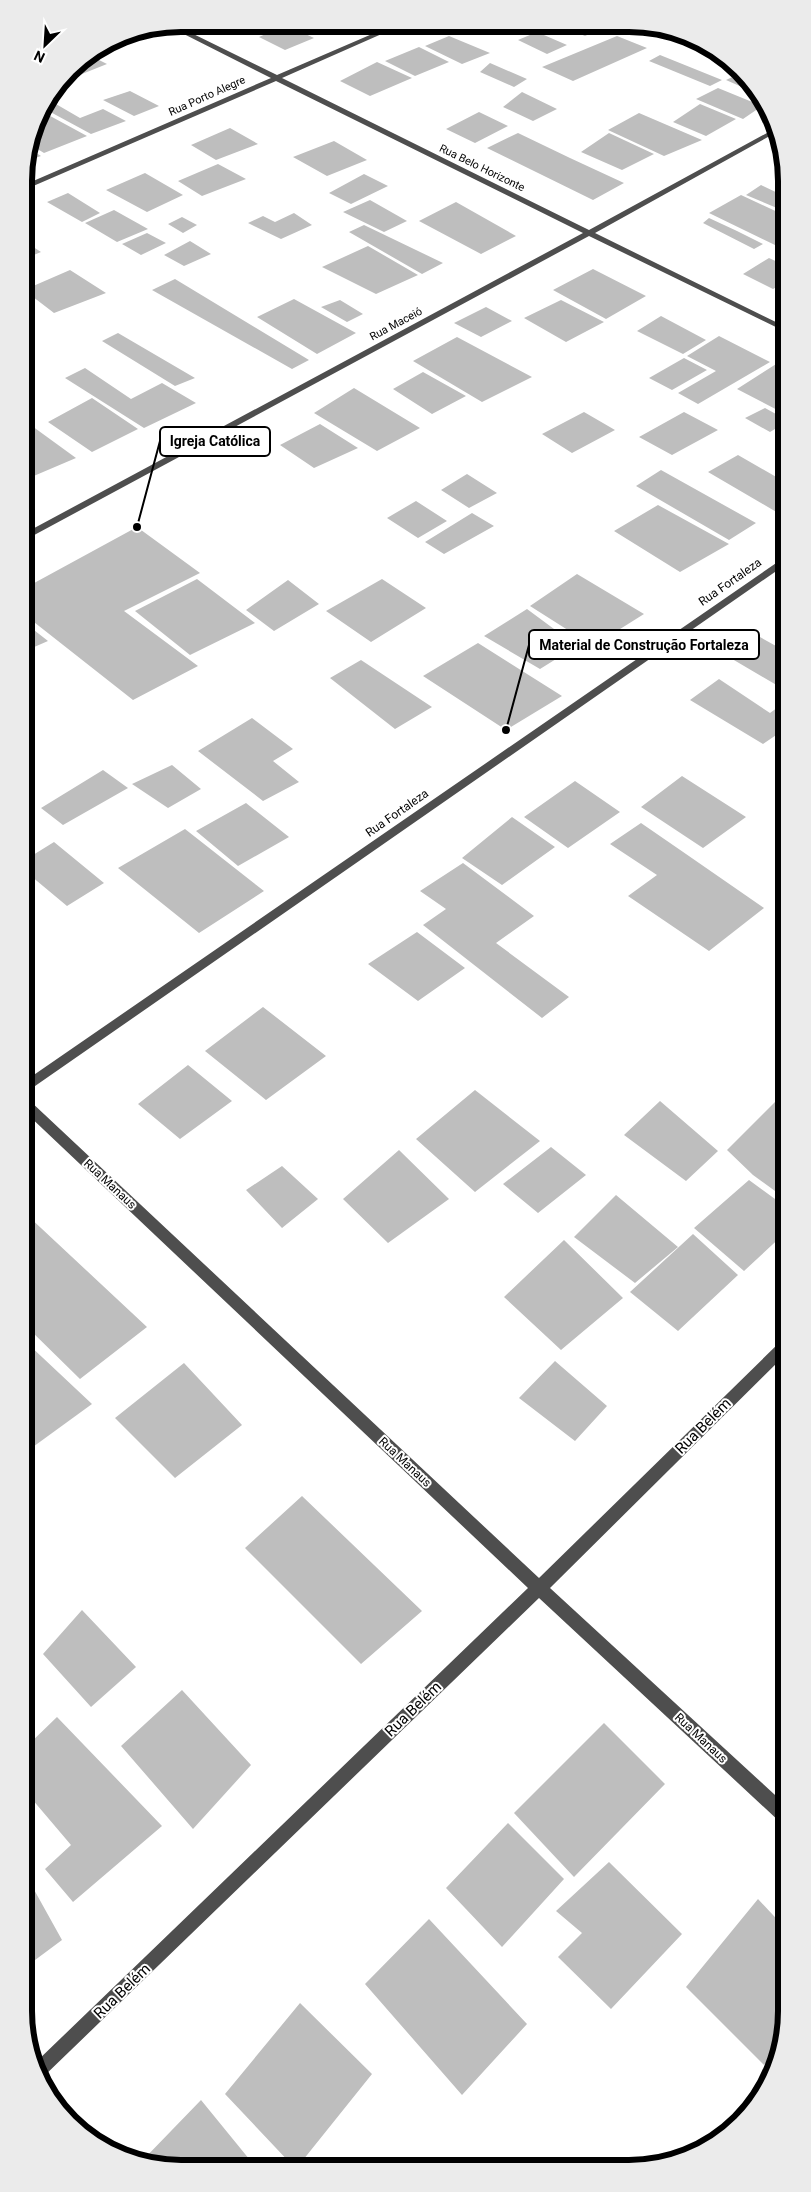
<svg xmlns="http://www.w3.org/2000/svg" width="811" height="2192" font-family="Roboto,sans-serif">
<rect width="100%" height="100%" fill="#fff"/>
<path fill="#bebebe" d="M 286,25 L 314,38 L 285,50 L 259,37 Z
M 485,26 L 521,26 L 503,34 Z
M 561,26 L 594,26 L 601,29 L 585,36 Z
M 537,32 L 567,45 L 547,54 L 518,40 Z
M 449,36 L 490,53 L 462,64 L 425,46 Z
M 617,36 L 647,48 L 573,81 L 542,67 Z
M 419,47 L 449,62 L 415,76 L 385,61 Z
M 660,55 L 722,80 L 710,86 L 649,61 Z
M 91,56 L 107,64 L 67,80 L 65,79 L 77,63 Z
M 377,62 L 412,78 L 370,96 L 340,81 Z
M 490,63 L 527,79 L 514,87 L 480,72 Z
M 743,72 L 749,80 L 760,95 L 726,80 Z
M 718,88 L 762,106 L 743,119 L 696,99 Z
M 130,91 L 159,106 L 134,116 L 103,100 Z
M 522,92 L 557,109 L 533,121 L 503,107 Z
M 49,100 L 80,118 L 103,109 L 126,121 L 91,134 L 43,108 Z
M 700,104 L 736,119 L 706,136 L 673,122 Z
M 41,111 L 87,136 L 44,153 L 31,145 Z
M 479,112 L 508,126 L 475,143 L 446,129 Z
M 639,113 L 702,140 L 664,156 L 608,130 Z
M 230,128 L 258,144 L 216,160 L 191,145 Z
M 518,133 L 570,158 L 624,183 L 593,200 L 487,148 Z
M 609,133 L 654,154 L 622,170 L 581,152 Z
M 334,141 L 367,160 L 327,176 L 293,157 Z
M 30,149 L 41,156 L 27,161 Z
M 218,164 L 246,179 L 202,196 L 178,181 Z
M 145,173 L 183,195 L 147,212 L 106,190 Z
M 364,174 L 388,186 L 351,204 L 329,193 Z
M 761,185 L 784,196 L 784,211 L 746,195 Z
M 68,193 L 100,213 L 82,222 L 47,202 Z
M 741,195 L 784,215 L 784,240 L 775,245 L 709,213 Z
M 370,200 L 407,221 L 384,232 L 343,212 Z
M 456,202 L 516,236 L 481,254 L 419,221 Z
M 114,210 L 148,229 L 117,242 L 85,223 Z
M 294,213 L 312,225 L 281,239 L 248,223 L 263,216 L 275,222 Z
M 182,217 L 197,225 L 183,233 L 168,224 Z
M 709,218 L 737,231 L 763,244 L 754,249 L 703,223 Z
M 364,225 L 443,263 L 422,274 L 349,232 Z
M 147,233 L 166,243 L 141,255 L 122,244 Z
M 24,241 L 41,252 L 24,259 Z
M 190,241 L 211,254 L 184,266 L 164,255 Z
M 368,246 L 418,275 L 376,294 L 322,267 Z
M 769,258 L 784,265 L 784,283 L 773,289 L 743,274 Z
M 593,269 L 646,296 L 606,319 L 553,290 Z
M 70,270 L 106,293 L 54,313 L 24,290 Z
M 175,279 L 309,360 L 292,369 L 152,290 Z
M 294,299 L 356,333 L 317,354 L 257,317 Z
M 340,300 L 363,314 L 347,322 L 321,307 Z
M 561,300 L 604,322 L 566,342 L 524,318 Z
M 486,307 L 512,321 L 481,337 L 454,323 Z
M 661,316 L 706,340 L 683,354 L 637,331 Z
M 118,333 L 195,378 L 175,386 L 102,341 Z
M 719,336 L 770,362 L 698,404 L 678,393 L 716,371 L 687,356 Z
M 457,337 L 532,377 L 482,402 L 413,361 Z
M 684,358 L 707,370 L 672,390 L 649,378 Z
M 784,359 L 785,414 L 737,389 Z
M 85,368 L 131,399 L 162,383 L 196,403 L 144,428 L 65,378 Z
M 423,372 L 466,396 L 432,414 L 393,389 Z
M 24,376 L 35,383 L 24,388 Z
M 354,388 L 420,428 L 377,451 L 314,413 Z
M 92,398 L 138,429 L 92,452 L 48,422 Z
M 765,408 L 785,419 L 785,423 L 770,432 L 745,418 Z
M 584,412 L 615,430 L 572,453 L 542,434 Z
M 684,412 L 718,430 L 672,455 L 639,437 Z
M 320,424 L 358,448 L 314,468 L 280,445 Z
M 32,426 L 76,458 L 29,478 L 25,474 L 24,430 Z
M 738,455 L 785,482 L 785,517 L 708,472 Z
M 661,470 L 756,523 L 729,540 L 636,486 Z
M 467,474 L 497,493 L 469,508 L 441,490 Z
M 416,501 L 447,521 L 418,538 L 387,518 Z
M 658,505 L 729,544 L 680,572 L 614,531 Z
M 472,513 L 494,526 L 444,554 L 425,542 Z
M 137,527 L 200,573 L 124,611 L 198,666 L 133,700 L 25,615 L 25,588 Z
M 577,574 L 644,614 L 593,646 L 530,606 Z
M 197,579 L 255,623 L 190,655 L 135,611 Z
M 382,579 L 426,608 L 371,642 L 326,611 Z
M 288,580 L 319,604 L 274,631 L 246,610 Z
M 527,609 L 577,646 L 540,669 L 484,636 Z
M 25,623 L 48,641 L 25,651 Z
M 751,632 L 785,651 L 785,690 L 722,653 Z
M 478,643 L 562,696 L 506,730 L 423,676 Z
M 361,660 L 432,707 L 395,729 L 330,678 Z
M 719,679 L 770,713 L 785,702 L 785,729 L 763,744 L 690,700 Z
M 252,718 L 293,749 L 273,761 L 299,782 L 263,801 L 198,751 Z
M 172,765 L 201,789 L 168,808 L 132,784 Z
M 103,770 L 128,788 L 63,825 L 41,808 Z
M 682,776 L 746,817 L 703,848 L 641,807 Z
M 575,781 L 620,812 L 568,848 L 524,817 Z
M 246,803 L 289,837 L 238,866 L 196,831 Z
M 512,817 L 555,847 L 502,885 L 462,858 Z
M 641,823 L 686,854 L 764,908 L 709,951 L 628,896 L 657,875 L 610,844 Z
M 185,829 L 264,891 L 199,933 L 118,868 Z
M 54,842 L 104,883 L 67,906 L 25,871 L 25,860 Z
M 463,863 L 534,916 L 496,943 L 569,997 L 542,1018 L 423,925 L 446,909 L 420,891 Z
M 417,932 L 465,968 L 418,1001 L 368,964 Z
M 263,1007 L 326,1056 L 266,1100 L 205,1051 Z
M 188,1065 L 232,1101 L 180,1139 L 138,1104 Z
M 475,1090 L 540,1141 L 475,1192 L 416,1139 Z
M 782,1095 L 786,1098 L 786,1199 L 753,1175 L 727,1150 Z
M 660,1101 L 718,1151 L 686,1181 L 624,1135 Z
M 551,1147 L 586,1175 L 538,1213 L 503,1184 Z
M 399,1150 L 449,1199 L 388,1243 L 343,1199 Z
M 282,1166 L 318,1199 L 282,1228 L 246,1190 Z
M 749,1180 L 786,1207 L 786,1232 L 744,1271 L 694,1228 Z
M 616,1195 L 678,1247 L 635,1283 L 574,1237 Z
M 26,1214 L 147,1327 L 80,1379 L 26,1326 Z
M 693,1234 L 738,1275 L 678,1331 L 630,1292 Z
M 564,1240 L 623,1298 L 561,1350 L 504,1297 Z
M 26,1342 L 92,1404 L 26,1452 Z
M 555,1361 L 607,1406 L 575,1441 L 519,1398 Z
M 184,1363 L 242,1425 L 175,1478 L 115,1418 Z
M 302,1496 L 422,1611 L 361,1664 L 245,1548 Z
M 82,1610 L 136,1667 L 91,1707 L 43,1654 Z
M 182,1690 L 251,1765 L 193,1829 L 121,1746 Z
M 57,1717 L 162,1826 L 73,1902 L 45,1869 L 71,1845 L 26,1792 L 26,1747 Z
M 604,1723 L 665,1784 L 574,1877 L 514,1813 Z
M 508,1823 L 564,1879 L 502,1947 L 446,1888 Z
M 609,1862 L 682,1934 L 611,2009 L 558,1957 L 582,1933 L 556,1911 Z
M 27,1877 L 62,1940 L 27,1966 Z
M 758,1899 L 787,1930 L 787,2020 L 781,2046 L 764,2065 L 686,1987 Z
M 429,1919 L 527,2024 L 462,2095 L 365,1984 Z
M 300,2003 L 372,2074 L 299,2165 L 292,2165 L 225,2094 Z
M 201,2100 L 254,2165 L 151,2165 L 141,2162 Z"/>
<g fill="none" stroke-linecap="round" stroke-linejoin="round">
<path fill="#4e4e4e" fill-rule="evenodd" d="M 175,25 L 277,75 L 393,25 L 402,25 L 282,78 L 589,230 L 776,128 L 777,132 L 595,233 L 784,326 L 784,331 L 589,236 L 25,540 L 25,533 L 583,233 L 276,81 L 24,190 L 24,185 L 271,78 L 168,26 Z
M 785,557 L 785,565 L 25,1093 L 25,1081 Z
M 25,1099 L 29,1100 L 539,1578 L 781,1341 L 786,1339 L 786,1354 L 550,1588 L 787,1806 L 787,1825 L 781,1823 L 539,1598 L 41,2079 L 35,2063 L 528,1588 L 25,1112 Z"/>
</g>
<g text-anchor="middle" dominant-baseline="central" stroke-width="4" stroke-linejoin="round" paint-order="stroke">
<g font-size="11" fill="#000" stroke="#fff">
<text transform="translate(207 96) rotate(-24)">Rua Porto Alegre</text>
<text transform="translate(482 168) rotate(26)">Rua Belo Horizonte</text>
<text transform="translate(396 324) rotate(-28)">Rua Maceió</text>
</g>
<g font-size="12" fill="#000" stroke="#fff">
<text transform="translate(730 582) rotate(-35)">Rua Fortaleza</text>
<text transform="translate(397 813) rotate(-35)">Rua Fortaleza</text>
<text transform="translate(110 1184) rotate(43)">Rua Manaus</text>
<text transform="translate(405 1462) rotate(43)">Rua Manaus</text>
<text transform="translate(701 1738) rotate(43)">Rua Manaus</text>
</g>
<g font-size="15" fill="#000" stroke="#fff">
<text transform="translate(703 1426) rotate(-45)">Rua Belém</text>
<text transform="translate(413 1709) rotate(-44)">Rua Belém</text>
<text transform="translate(122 1991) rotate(-44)">Rua Belém</text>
</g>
</g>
<path d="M0 0H811V2192H0ZM181 32H629A149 149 0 0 1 778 181V2011A149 149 0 0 1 629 2160H181A149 149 0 0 1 32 2011V181A149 149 0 0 1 181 32Z" fill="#ebebeb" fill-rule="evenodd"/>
<path fill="none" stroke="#000" stroke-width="6" d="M181 32H629A149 149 0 0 1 778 181V2011A149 149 0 0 1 629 2160H181A149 149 0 0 1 32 2011V181A149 149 0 0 1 181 32Z"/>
<path fill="none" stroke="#000" stroke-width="2" d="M137 527L160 441M506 730L529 645"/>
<g fill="#000" stroke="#fff" stroke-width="2">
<circle cx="137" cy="527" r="5"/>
<circle cx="506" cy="730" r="5"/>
</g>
<g fill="#fff" stroke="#000" stroke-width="2">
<rect x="160" y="427" width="110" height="29" rx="5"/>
<rect x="529" y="630" width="230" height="29" rx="5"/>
</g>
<g font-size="14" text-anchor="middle" font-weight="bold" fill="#000">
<text x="215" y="446">Igreja Católica</text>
<text x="644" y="650">Material de Construção Fortaleza</text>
</g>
<g transform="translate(45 45) rotate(205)" stroke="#ffffff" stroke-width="4" paint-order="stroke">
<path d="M0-4L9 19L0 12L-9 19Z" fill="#000000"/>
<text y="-8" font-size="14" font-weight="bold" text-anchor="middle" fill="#000000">N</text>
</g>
</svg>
